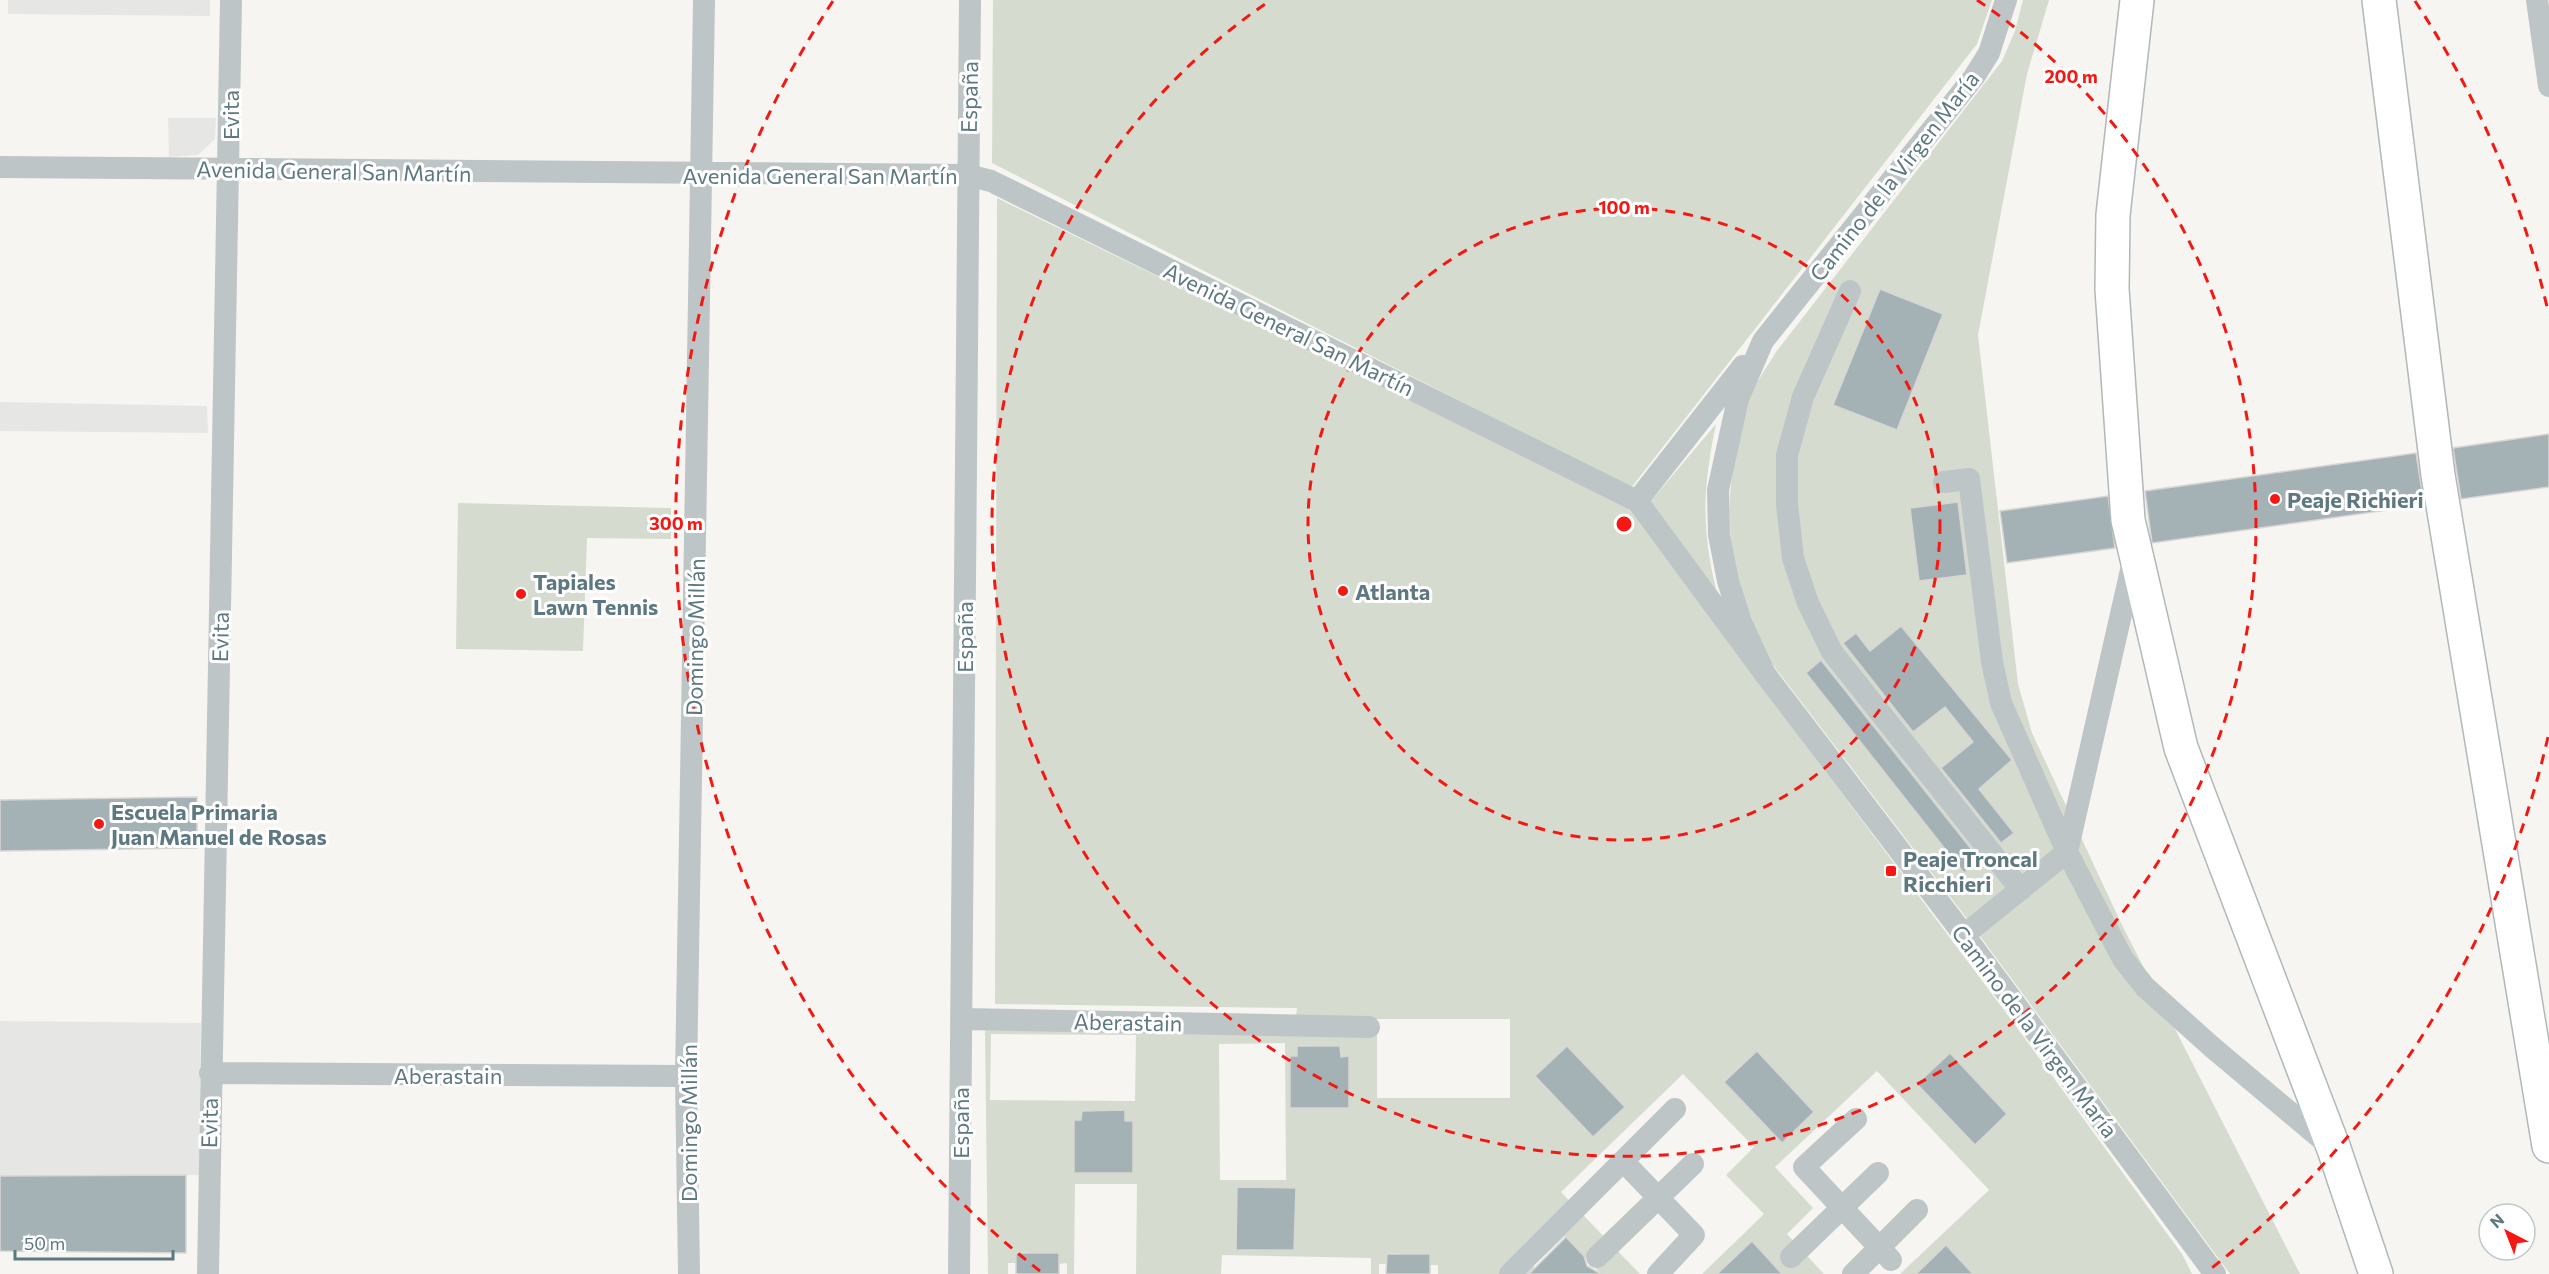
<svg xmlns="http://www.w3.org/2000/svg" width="2549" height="1274" font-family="Commissioner,sans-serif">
<rect width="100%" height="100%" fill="#f6f5f1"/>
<path fill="#e6e7e5" d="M 8,0 L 210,0 L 210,16 L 8,14 Z
M 168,118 L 216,118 L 215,139 L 198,155 L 169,157 Z
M 0,402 L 207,406 L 208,433 L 0,431 Z
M 0,1021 L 201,1023 L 199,1175 L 0,1176 Z"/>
<path fill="#d6dbd0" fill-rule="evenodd" d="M 993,0 L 1992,0 L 1977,44 L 1631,488 L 992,163 Z
M 2023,0 L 2049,0 L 2027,74 L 1978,335 L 2018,684 L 2032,733 L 2122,925 L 2300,1274 L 2230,1274 L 1974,928 L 1770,661 C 1733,583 1718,526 1739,440 C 1742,427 1744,412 1749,400 C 1755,383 1767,367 1776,352 L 2002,61 L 2015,31 Z
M 997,198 L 1626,505 L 2010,1018 L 2182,1254 L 2192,1274 L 1973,1274 L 1946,1246 L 1916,1274 L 1900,1274 L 1989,1190 L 1877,1071 L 1775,1167 L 1813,1208 L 1787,1234 L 1824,1274 L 1782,1274 L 1752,1242 L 1721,1274 L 1702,1274 L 1764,1214 L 1726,1175 L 1754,1147 L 1683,1074 L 1561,1192 L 1640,1274 L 1601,1274 L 1565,1236 L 1533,1266 L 1540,1274 L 1438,1274 L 1438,1265 L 1430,1265 L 1429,1254 L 1415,1254 L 1399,1267 L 1399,1253 L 1387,1253 L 1386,1264 L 1379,1264 L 1379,1274 L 1371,1274 L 1371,1258 L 1222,1255 L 1221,1274 L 1136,1274 L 1137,1184 L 1075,1184 L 1074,1274 L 1067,1274 L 1067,1263 L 1059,1264 L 1059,1253 L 1044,1253 L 1044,1265 L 1029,1265 L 1028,1252 L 1016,1252 L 1016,1263 L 1008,1263 L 1008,1274 L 988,1274 L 985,1031 L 993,1028 L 1295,1025 L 1297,1008 L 995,1004 ZM 1377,1019 L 1510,1019 L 1510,1098 L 1377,1098 ZM 991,1034 L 1136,1035 L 1135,1101 L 990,1100 ZM 1285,1043 L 1286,1180 L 1220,1180 L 1219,1044 ZM 1298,1045 L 1310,1045 L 1310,1059 L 1326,1059 L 1326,1046 L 1340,1046 L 1341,1057 L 1349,1057 L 1349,1108 L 1327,1108 L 1327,1097 L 1312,1098 L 1311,1108 L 1290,1108 L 1290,1056 L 1297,1056 ZM 1567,1046 L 1625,1107 L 1593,1137 L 1535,1077 ZM 1757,1051 L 1814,1112 L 1782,1143 L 1724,1081 ZM 1917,1084 L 2007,1114 L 2007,1115 L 1975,1145 ZM 1082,1110 L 1095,1110 L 1095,1123 L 1133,1121 L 1133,1173 L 1081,1120 ZM 1237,1188 L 1295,1188 L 1294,1250 L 1273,1250 L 1258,1240 L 1257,1251 L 1236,1250 Z
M 1716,424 C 1703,487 1701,526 1716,589 L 1650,502 Z
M 458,503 L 671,508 L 671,539 L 587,538 L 583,651 L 456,649 Z"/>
<path fill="#a4b2b5" stroke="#d7d6d4" stroke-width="1.5" d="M 1880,289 L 1943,314 L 1897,430 L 1833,405 Z
M 2549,434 L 2549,487 L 2461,499 L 2453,448 Z
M 2416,453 L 2424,505 L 2152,543 L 2145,491 Z
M 2108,496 L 2115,548 L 2007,563 L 2000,511 Z
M 1958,502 L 1967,575 L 1919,581 L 1910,508 Z
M 1901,626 L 2012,760 L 1979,789 L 2014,833 L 2001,843 L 1941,768 L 1973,742 L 1945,707 L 1913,732 L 1843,643 L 1856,633 L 1870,651 Z
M 1821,660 L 1980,860 L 1964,873 L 1806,673 Z
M 197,797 L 197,848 L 0,851 L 0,800 Z
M 1297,1046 L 1340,1046 L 1341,1057 L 1349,1056 L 1349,1108 L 1290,1108 L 1290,1056 L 1297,1056 Z
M 1567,1046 L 1625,1107 L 1593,1137 L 1535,1076 Z
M 1757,1051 L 1814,1112 L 1782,1143 L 1724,1082 Z
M 1950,1053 L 2007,1114 L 1975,1145 L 1917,1084 Z
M 1125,1110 L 1125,1121 L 1133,1121 L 1133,1173 L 1074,1173 L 1074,1120 L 1081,1120 L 1082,1111 Z
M 186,1175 L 186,1253 L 0,1251 L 0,1176 Z
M 1237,1187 L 1296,1188 L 1294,1250 L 1236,1250 Z
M 1566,1237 L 1584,1256 L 1587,1266 L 1601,1274 L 1529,1274 Z
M 1752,1241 L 1782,1274 L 1717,1274 Z
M 1946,1245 L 1973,1274 L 1916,1274 Z
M 1016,1253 L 1059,1253 L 1059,1274 L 1016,1274 Z
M 1387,1254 L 1430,1254 L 1430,1274 L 1386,1274 Z"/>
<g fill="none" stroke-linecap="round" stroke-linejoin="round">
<g stroke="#b1b8ba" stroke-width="36">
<path id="highway" d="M 2137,0 L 2113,215 L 2112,289 L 2128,520 L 2181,748 L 2334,1149 L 2376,1274
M 2379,0 L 2438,475 L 2549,1146"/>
</g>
<path stroke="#bec5c7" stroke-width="22" d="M 2006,0 L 1989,53 L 1974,77 L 1763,341 L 1738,399 L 1718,490 L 1719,535 L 1728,581 L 1741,622 L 1765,674 L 1964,935 L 2215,1274
M 2537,0 L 2549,86
M 0,167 L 968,175 L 991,181 L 1637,501 L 1765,674
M 1850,291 L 1803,397 L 1787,455 L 1787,504 L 1793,558 L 1808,603 L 1832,652 L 2021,890
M 1944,482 L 1969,479 L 1992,662 L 2001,703 L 2067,852 L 1964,935
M 1637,501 L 1743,366
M 2134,557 L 2067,852 L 2123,959 L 2145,987 L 2212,1047 L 2331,1147
M 961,1019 L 1369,1027
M 210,1073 L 686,1076
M 1856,1119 L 1804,1167 L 1891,1260
M 1623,1161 L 1694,1235 L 1658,1274
M 1597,1257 L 1693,1164
M 1791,1257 L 1878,1173
M 208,1274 L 231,0
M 689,1274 L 686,1076 L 704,0
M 959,1274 L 970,0
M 1510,1274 L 1675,1109
M 1853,1274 L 1917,1210"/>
<use href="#highway" stroke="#fff" stroke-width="33"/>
</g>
<g fill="none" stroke="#f51712" stroke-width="3" stroke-dasharray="10 8">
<circle cx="1624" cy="524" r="316"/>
<path d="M1977 0A632 632 0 1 1 1271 0"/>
<path d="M2548 737A948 948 0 0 1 2208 1271M1040 1271A948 948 0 0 1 833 1M2415 1A948 948 0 0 1 2548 311"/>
</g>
<g fill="#f51712" stroke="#fff" stroke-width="2">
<circle cx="2275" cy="499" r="6"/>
<circle cx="1343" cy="591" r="6"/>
<circle cx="521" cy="594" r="6"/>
<circle cx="99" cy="824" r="6"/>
<rect x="1885" y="865" width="12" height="12" rx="3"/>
</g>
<g text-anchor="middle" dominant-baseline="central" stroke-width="6" stroke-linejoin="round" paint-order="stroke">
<g font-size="22" fill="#5d7880" stroke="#fff">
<text transform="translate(969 97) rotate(-89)">España</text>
<text transform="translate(230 115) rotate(-90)">Evita</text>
<text transform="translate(334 171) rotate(1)">Avenida General San Martín</text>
<text x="820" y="175">Avenida General San Martín</text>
<text transform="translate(1894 176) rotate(-52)">Camino de la Virgen María</text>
<text transform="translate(1289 329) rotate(26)">Avenida General San Martín</text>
<text transform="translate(220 637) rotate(-89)">Evita</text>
<text transform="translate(695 637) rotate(-89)">Domingo Millán</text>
<text transform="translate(964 637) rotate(-90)">España</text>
<text transform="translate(1128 1022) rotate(1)">Aberastain</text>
<text transform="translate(2035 1031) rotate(53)">Camino de la Virgen María</text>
<text x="448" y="1075">Aberastain</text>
<text transform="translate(209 1123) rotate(-89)">Evita</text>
<text transform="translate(688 1123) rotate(-90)">Domingo Millán</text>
<text transform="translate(960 1123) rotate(-90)">España</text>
</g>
<g font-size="22" font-weight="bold" fill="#5d7880" stroke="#fff" text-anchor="start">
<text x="2287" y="499">Peaje Richieri</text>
<text x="533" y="581">Tapiales<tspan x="533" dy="25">Lawn Tennis</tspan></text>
<text x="1355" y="591">Atlanta</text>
<text x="111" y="811">Escuela Primaria<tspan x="111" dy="25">Juan Manuel de Rosas</tspan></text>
<text x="1903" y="858">Peaje Troncal<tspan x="1903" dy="25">Ricchieri</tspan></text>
</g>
</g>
<circle cx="1624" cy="524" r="9" fill="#f51712" stroke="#fff" stroke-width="3"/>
<g font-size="18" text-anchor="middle" font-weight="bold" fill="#f51712" stroke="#fff" stroke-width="6" stroke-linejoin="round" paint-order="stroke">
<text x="2071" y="83">200 m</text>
<text x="1624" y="214">100 m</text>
<text x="676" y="530">300 m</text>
</g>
<g transform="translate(2507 1232) rotate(318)"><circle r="28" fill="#ffffff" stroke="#bec9cc" stroke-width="1.5"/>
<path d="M0-4.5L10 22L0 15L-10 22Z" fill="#f51712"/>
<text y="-9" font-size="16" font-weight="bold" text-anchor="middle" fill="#5d7880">N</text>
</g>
<path d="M15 1250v9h158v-9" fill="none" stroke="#5d7880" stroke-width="3"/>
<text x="24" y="1250" font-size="18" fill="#5d7880" stroke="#ffffff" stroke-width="4.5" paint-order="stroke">50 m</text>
</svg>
